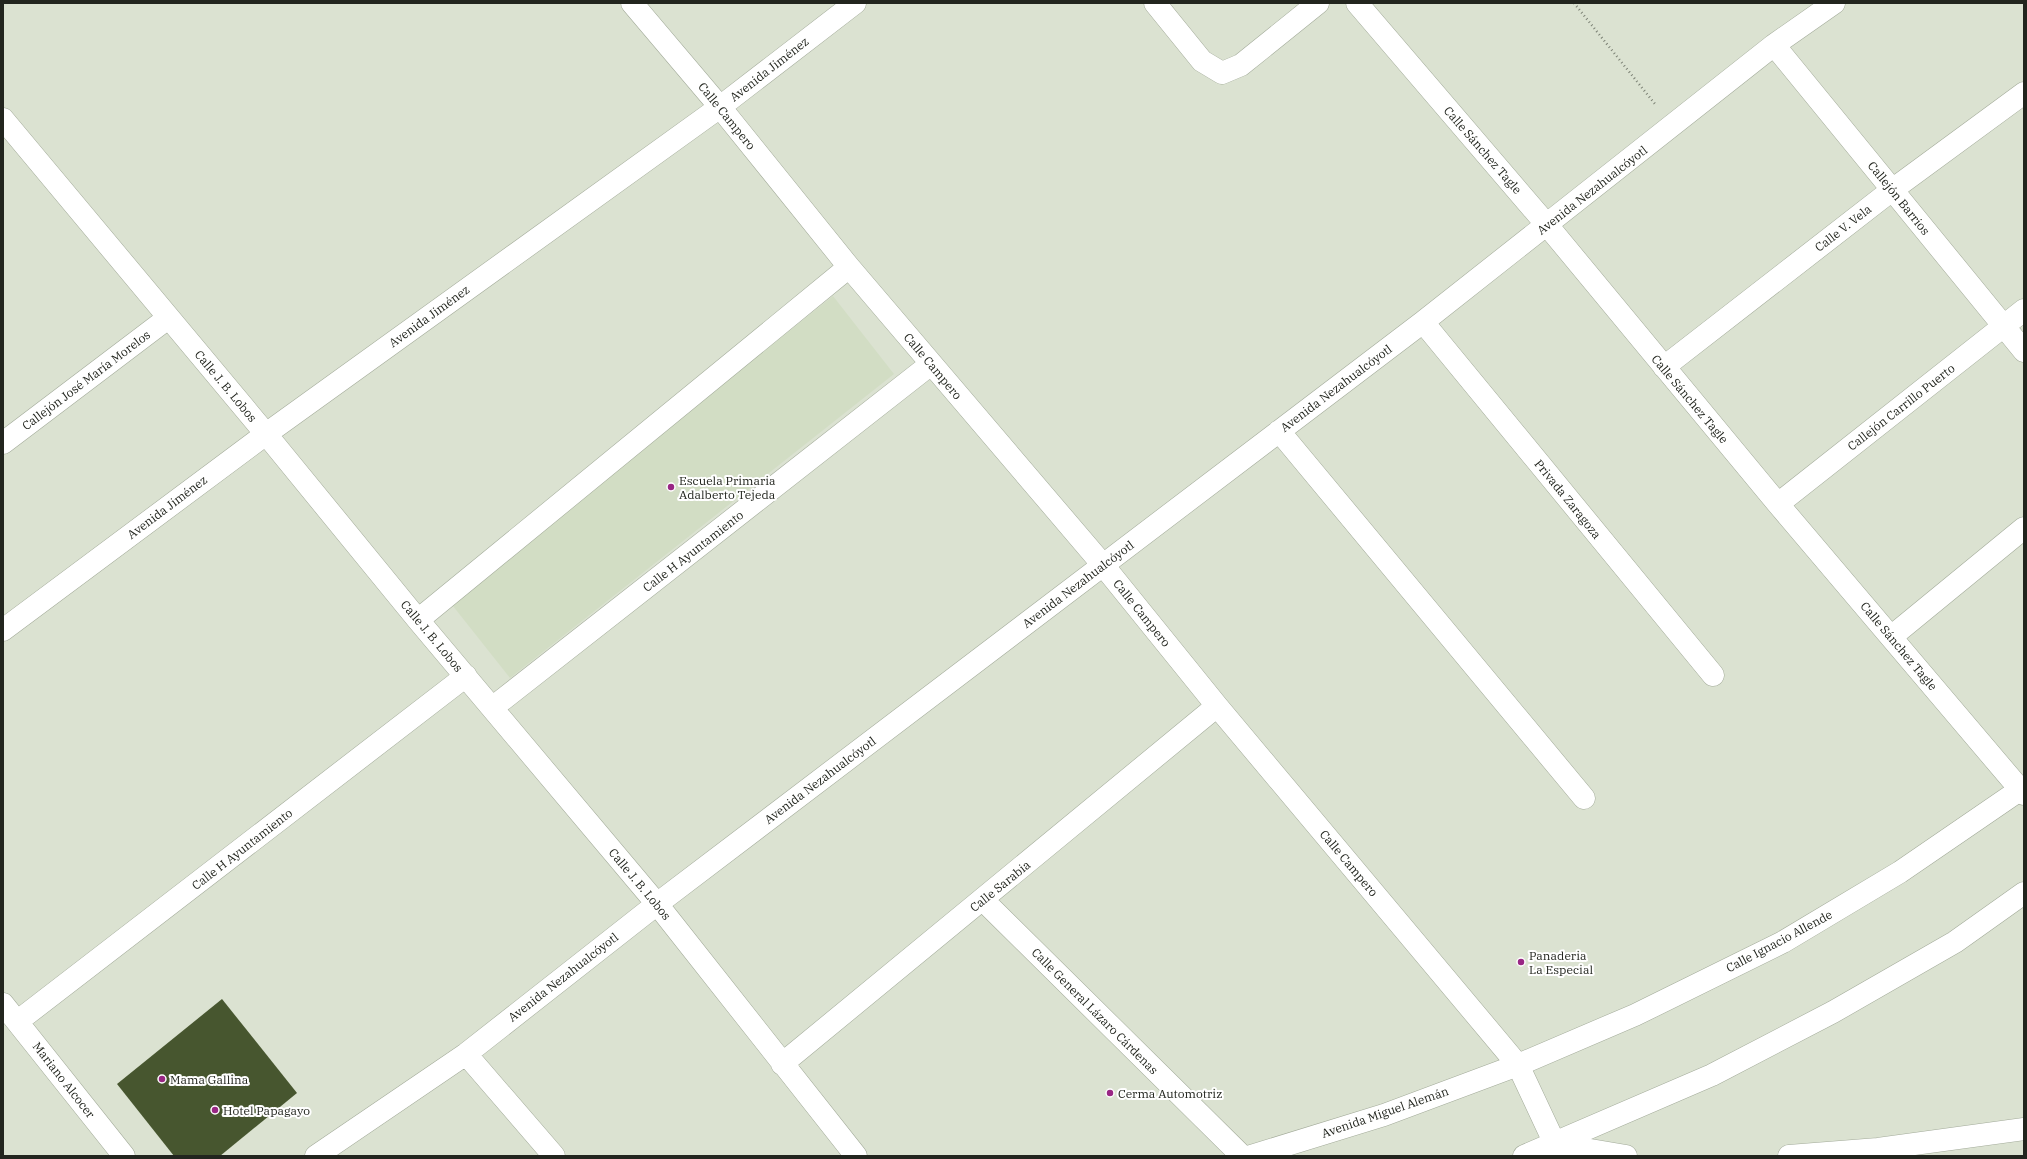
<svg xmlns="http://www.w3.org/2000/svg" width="2027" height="1159" font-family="'IBM Plex Serif',serif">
<rect width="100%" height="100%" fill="#dbe2d1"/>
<path fill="#d2ddc4" d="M 833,296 L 894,374 L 510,678 L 449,601 Z"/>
<path fill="#47562f" d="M 222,999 L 297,1093 L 220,1156 L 174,1156 L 117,1084 Z"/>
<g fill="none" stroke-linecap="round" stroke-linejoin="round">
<g stroke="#a3ab9a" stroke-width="23">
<path id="minor" d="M 632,3 L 720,107 L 849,267 L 1103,565 L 1217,706 L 1518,1065 L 1555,1144 L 1626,1156
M 1155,3 L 1202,61 L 1222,73 L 1241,65 L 1318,3
M 1357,3 L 1547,225 L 1778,504 L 2024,794
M 1774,45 L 2024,351
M 3,119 L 266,434 L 418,620 L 657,904 L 856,1156
M 1423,322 L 1713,675
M 1664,367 L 1892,190 L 2024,93
M 1279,431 L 1584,798
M 3,443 L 168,318
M 1778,504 L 2024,310
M 418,620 L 849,267
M 3,630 L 266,434 L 720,107 L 855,3
M 1891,637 L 2024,528
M 492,708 L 931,364
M 983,900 L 1242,1156
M 3,1004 L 124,1156
M 18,1021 L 466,676
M 466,1054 L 554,1156
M 782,1064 L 1217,706
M 316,1156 L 466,1054 L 657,904 L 1423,322 L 1774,45 L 1834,3
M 1789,1156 L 1878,1149 L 2024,1129"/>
</g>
<g stroke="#a3ab9a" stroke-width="23">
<path id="major" d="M 1251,1156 L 1384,1115 L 1518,1065 L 1635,1015 L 1783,942 L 1900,872 L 2024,787
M 1524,1156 L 1712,1075 L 1833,1012 L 1955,942 L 2024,893"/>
</g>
<path stroke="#7b8074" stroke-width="2.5" stroke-dasharray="1 3" stroke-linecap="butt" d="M 1574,3 L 1655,104"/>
<use href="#minor" stroke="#fff" stroke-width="22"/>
<use href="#major" stroke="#fff" stroke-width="22"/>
</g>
<g fill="#992684" stroke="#fff" stroke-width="1.5">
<circle cx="671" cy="487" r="4"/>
<circle cx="1521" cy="962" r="4"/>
<circle cx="162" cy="1079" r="4"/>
<circle cx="1110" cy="1093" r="4"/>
<circle cx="215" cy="1110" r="4"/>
</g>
<g text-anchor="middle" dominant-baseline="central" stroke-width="4" stroke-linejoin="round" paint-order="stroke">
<g font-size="12" fill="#22251e" stroke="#fff">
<text transform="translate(769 69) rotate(-38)">Avenida Jiménez</text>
<text transform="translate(727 116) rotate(51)">Calle Campero</text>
<text transform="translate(1483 150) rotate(49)">Calle Sánchez Tagle</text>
<text transform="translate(1592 190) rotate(-38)">Avenida Nezahualcóyotl</text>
<text transform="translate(1899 198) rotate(51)">Callejón Barrios</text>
<text transform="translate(1843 228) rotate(-38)">Calle V. Vela</text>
<text transform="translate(429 316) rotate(-36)">Avenida Jiménez</text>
<text transform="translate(933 366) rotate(50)">Calle Campero</text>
<text transform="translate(86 380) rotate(-37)">Callejón José María Morelos</text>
<text transform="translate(226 386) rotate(50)">Calle J. B. Lobos</text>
<text transform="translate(1336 388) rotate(-37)">Avenida Nezahualcóyotl</text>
<text transform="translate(1690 399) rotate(50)">Calle Sánchez Tagle</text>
<text transform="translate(1901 407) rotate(-38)">Callejón Carrillo Puerto</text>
<text transform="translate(1568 499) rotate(51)">Privada Zaragoza</text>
<text transform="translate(167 507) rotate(-37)">Avenida Jiménez</text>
<text transform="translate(693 551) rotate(-38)">Calle H Ayuntamiento</text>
<text transform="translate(1078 584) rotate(-37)">Avenida Nezahualcóyotl</text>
<text transform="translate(1142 613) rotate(51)">Calle Campero</text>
<text transform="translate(432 636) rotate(50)">Calle J. B. Lobos</text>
<text transform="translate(1899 646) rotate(50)">Calle Sánchez Tagle</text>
<text transform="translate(820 780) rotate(-37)">Avenida Nezahualcóyotl</text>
<text transform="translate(242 849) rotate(-38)">Calle H Ayuntamiento</text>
<text transform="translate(1349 863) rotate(50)">Calle Campero</text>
<text transform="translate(640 884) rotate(50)">Calle J. B. Lobos</text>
<text transform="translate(1000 886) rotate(-39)">Calle Sarabia</text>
<text transform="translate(1779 941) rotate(-28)">Calle Ignacio Allende</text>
<text transform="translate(563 977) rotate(-38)">Avenida Nezahualcóyotl</text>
<text transform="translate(1095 1011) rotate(45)">Calle General Lázaro Cárdenas</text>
<text transform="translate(64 1080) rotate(52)">Mariano Alcocer</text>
<text transform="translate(1385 1112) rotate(-19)">Avenida Miguel Alemán</text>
</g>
<g font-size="12" fill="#22251e" stroke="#fff" text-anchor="start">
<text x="679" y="480">Escuela Primaria<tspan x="679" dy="14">Adalberto Tejeda</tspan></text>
<text x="1529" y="955">Panaderia<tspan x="1529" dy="14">La Especial</tspan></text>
<text x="170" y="1079">Mama Gallina</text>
<text x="1118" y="1093">Cerma Automotriz</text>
<text x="223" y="1110">Hotel Papagayo</text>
</g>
</g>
<rect width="2027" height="1159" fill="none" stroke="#22251e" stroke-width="8"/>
</svg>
